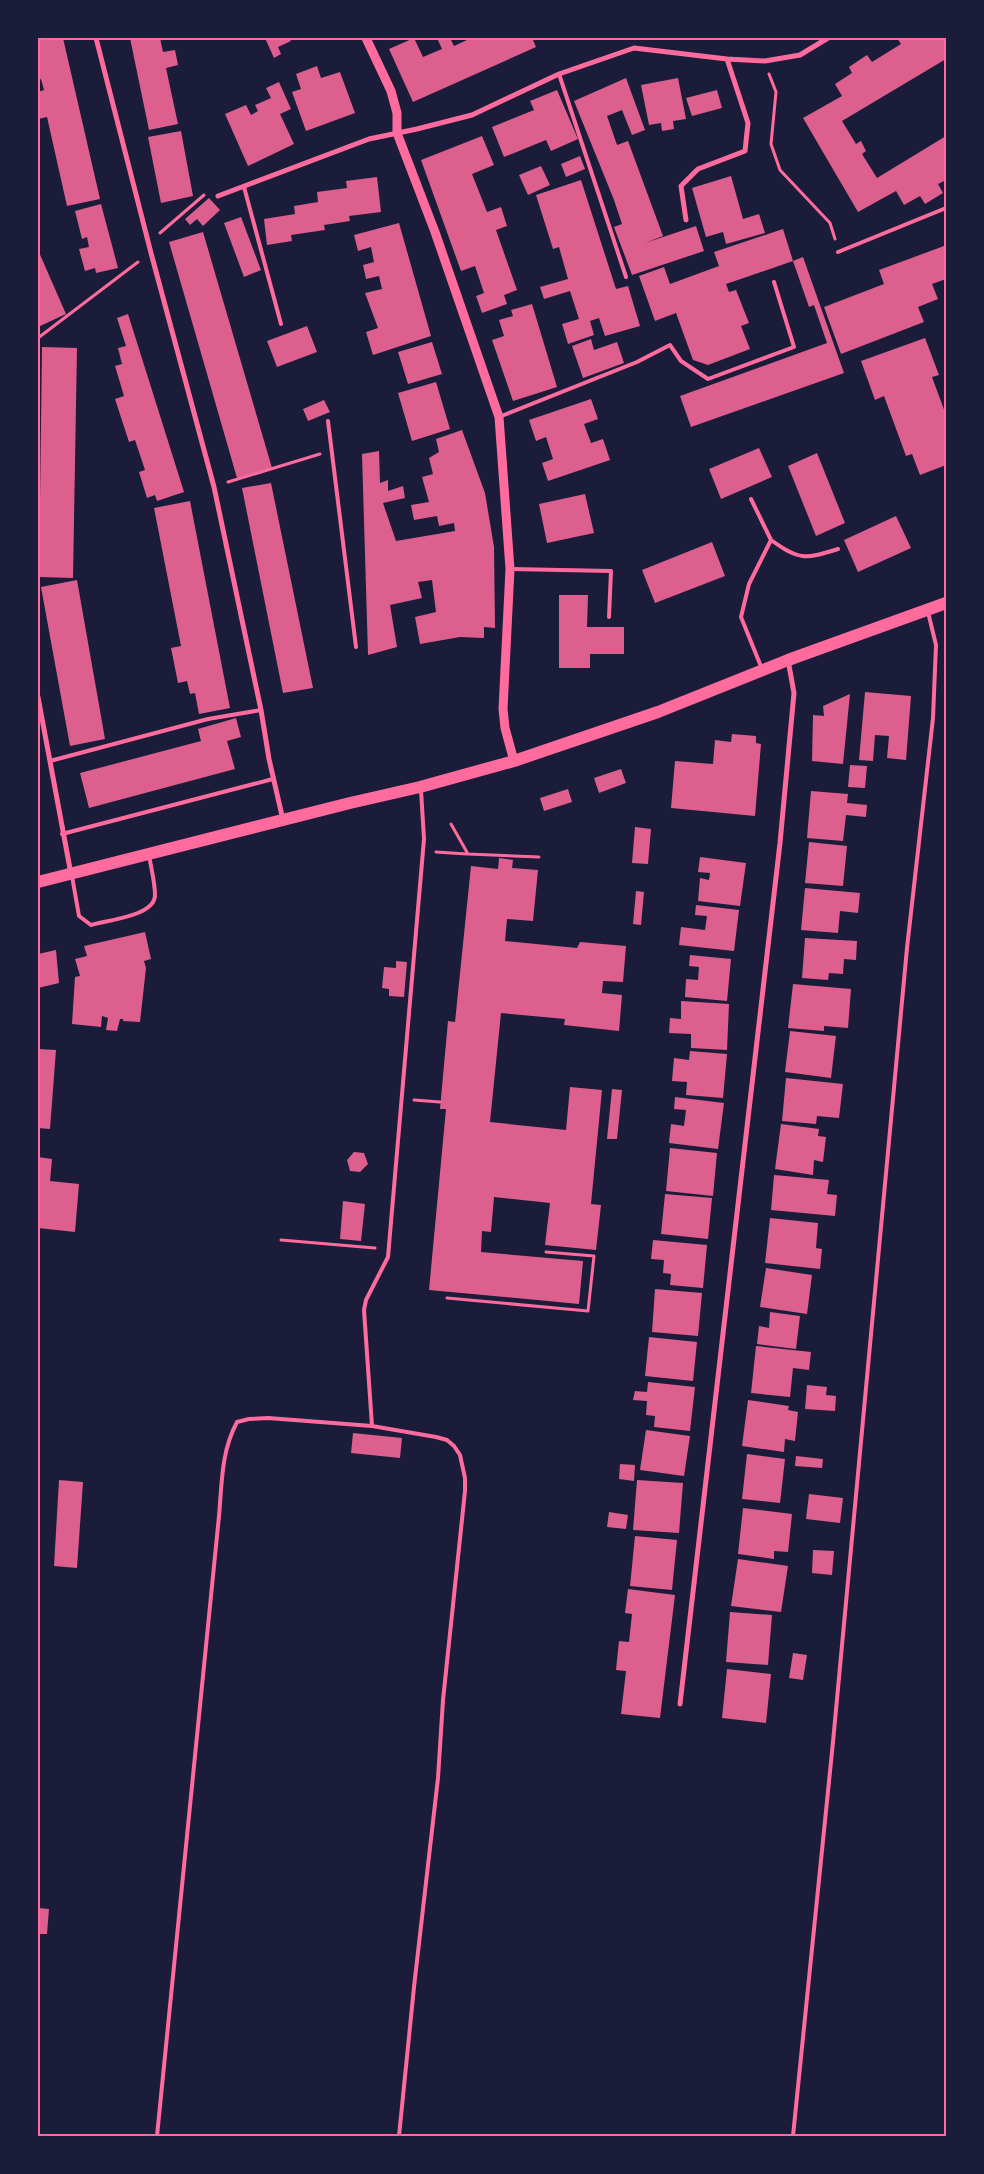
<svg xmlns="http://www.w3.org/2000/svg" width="984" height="2174" font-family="Mulish,sans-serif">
<rect width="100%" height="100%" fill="#1b1b3a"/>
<path fill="#dd5f8e" d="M 38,38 L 63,38 L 100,199 L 67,206 L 47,117 L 38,119 L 38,92 L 44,90 L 41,79 L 38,80 Z
M 130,38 L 160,38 L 163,52 L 175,50 L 178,65 L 166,68 L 178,124 L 149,130 Z
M 265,38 L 289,38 L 291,41 L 278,47 L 281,54 L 274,58 Z
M 414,38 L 423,57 L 442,49 L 437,38 L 450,38 L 454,46 L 467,40 L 466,38 L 532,38 L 536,47 L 413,102 L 389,49 Z
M 897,38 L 946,38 L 946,59 L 842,121 L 856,144 L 861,141 L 866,151 L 862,154 L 877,178 L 946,136 L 946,180 L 938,184 L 943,193 L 925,204 L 920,196 L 904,205 L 896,191 L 858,212 L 803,118 L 842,96 L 835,84 L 852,73 L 849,67 L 867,55 L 872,62 L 901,44 Z
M 317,66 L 321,78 L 340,72 L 355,113 L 306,131 L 292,92 L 301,89 L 296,74 Z
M 626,78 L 645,130 L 632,135 L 622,110 L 607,116 L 617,145 L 628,141 L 663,236 L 645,243 L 696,226 L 704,251 L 632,275 L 614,227 L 622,224 L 614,200 L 574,101 Z
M 678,78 L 686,119 L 673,121 L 674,129 L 662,131 L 661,123 L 649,125 L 641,85 Z
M 279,82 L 291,109 L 280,114 L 294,144 L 248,166 L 225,114 L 246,105 L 251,115 L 258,111 L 255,105 L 271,98 L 266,88 Z
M 557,90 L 578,139 L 551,151 L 546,140 L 504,157 L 492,127 L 534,110 L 530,101 Z
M 717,90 L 722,108 L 692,116 L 686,98 Z
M 181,131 L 193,196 L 161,203 L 148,137 Z
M 482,136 L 494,165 L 472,174 L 487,212 L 501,207 L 507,226 L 496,230 L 517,290 L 504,295 L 507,304 L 482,313 L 476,296 L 484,293 L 475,266 L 461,271 L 421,160 Z
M 580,156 L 585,169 L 566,177 L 561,164 Z
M 541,166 L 550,185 L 528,195 L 519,175 Z
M 731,176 L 743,219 L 759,214 L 765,233 L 726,244 L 723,232 L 706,237 L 692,188 Z
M 377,177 L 381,212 L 349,216 L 350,221 L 324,225 L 325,230 L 291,235 L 292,241 L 267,245 L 264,219 L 295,214 L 294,206 L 318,202 L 317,192 L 347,188 L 346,181 Z
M 581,180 L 616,289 L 628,286 L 640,326 L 605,336 L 599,318 L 590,321 L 594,335 L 568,344 L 562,324 L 579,319 L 570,291 L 544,299 L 540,287 L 568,279 L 559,247 L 553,249 L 536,195 Z
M 209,198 L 220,210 L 203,226 L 197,219 L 190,225 L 185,219 Z
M 101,204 L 118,268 L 96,273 L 95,268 L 85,271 L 79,249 L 89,247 L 87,237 L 82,239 L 75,211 Z
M 241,217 L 261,270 L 244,277 L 224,223 Z
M 399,223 L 431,336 L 373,355 L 366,332 L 378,328 L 365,293 L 382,289 L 379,276 L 366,279 L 363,265 L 374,262 L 371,247 L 358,251 L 354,235 Z
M 783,229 L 793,261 L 726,284 L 729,292 L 736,290 L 749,323 L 741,326 L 750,349 L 708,365 L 693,360 L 676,313 L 655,321 L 639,276 L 664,267 L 670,284 L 719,266 L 714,252 Z
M 203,232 L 272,468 L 237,478 L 169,242 Z
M 944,246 L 946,254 L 946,279 L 932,284 L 938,299 L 918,307 L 924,322 L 841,354 L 824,307 L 884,284 L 879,270 Z
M 38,250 L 66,314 L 38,327 Z
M 803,257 L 844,373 L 691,427 L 680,396 L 827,343 L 814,305 L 809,307 L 793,261 Z
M 532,304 L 557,387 L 513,401 L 492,340 L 504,336 L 499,320 L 513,316 L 511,310 Z
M 128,314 L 184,492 L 157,501 L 155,495 L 147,498 L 139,472 L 145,470 L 135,440 L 129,442 L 115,399 L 124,396 L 115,366 L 122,364 L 118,348 L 126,346 L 117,318 Z
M 307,326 L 317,352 L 277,367 L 267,341 Z
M 925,338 L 939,375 L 932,377 L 946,415 L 946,465 L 920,475 L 912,454 L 906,456 L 884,396 L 875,400 L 861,361 Z
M 591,339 L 594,350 L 617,342 L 624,363 L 583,378 L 572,346 Z
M 432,342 L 442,374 L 408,384 L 398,352 Z
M 42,347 L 77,348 L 73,578 L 39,577 Z
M 436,382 L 450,429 L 412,441 L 398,393 Z
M 591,399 L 598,419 L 584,424 L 591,443 L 603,439 L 610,460 L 548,481 L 542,463 L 553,459 L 546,437 L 536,441 L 529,420 Z
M 324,400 L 330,412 L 308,421 L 303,409 Z
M 462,430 L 485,493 L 494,547 L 495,628 L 484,627 L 484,638 L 460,637 L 420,644 L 415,617 L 436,612 L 432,580 L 418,582 L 422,598 L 390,605 L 397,647 L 368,655 L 362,454 L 379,451 L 380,483 L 388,480 L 388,491 L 403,486 L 405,498 L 383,503 L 396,541 L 455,531 L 454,523 L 439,526 L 437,516 L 414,520 L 411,505 L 429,502 L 422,477 L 433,474 L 429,458 L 439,452 L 436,439 Z
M 759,448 L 772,477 L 721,499 L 709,469 Z
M 817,453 L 845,523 L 816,536 L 788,466 Z
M 271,483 L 313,688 L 283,693 L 242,488 Z
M 585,494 L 594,533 L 547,543 L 539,504 Z
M 190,501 L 230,708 L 199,714 L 195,693 L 190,694 L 187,681 L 178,683 L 171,648 L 181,646 L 154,508 Z
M 896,516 L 911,548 L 858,572 L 844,540 Z
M 712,542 L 725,576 L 655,603 L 642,570 Z
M 77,580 L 105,739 L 70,746 L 41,587 Z
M 559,595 L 588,595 L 587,627 L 624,627 L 624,654 L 590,654 L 590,668 L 559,668 Z
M 865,692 L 911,696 L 906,760 L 887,758 L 889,736 L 875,735 L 873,761 L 859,760 Z
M 850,694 L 843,764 L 812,761 L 813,715 L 824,716 L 823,706 Z
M 236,718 L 241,737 L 227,741 L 235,769 L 89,808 L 80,773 L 201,741 L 198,729 Z
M 732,734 L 756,736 L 756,743 L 761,744 L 755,816 L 671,808 L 675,761 L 713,764 L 715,740 L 731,742 Z
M 850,765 L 867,766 L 865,788 L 848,787 Z
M 621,769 L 626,783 L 599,793 L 594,778 Z
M 568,789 L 572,802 L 544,811 L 540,798 Z
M 811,791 L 848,794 L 847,803 L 867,805 L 866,817 L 846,815 L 843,841 L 807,838 Z
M 635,827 L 651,829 L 648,864 L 632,863 Z
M 809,842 L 847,846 L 843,886 L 805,883 Z
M 700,857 L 746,863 L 740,906 L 698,901 L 700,878 L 709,880 L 710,873 L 698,872 Z
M 499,858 L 513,860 L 512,868 L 538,870 L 533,921 L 507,919 L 505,941 L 577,948 L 580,942 L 626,946 L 623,982 L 603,981 L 602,993 L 622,995 L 619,1031 L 564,1025 L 565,1019 L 501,1013 L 490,1122 L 566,1130 L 570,1087 L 602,1090 L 591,1204 L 601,1205 L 596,1250 L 545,1245 L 550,1203 L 494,1197 L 491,1232 L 482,1231 L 481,1252 L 583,1261 L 579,1304 L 429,1290 L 446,1109 L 440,1109 L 448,1021 L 455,1022 L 471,866 L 498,869 Z
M 805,888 L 860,893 L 858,913 L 840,911 L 838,933 L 801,930 Z
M 636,891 L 644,892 L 641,925 L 633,924 Z
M 696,905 L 739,910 L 734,951 L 679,945 L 681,927 L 705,930 L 707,916 L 695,915 Z
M 145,932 L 151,959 L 144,961 L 146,968 L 140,1022 L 123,1021 L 123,1019 L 120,1019 L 117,1031 L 106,1030 L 108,1018 L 102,1016 L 101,1027 L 72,1024 L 75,977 L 80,976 L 75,959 L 87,956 L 84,946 Z
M 805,938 L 857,941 L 856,960 L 844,959 L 843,974 L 829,973 L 828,980 L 802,978 Z
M 56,950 L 59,983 L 38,988 L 38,954 Z
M 690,955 L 731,959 L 727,1001 L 685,997 L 686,979 L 698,980 L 699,967 L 689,966 Z
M 396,961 L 407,962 L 404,997 L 389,996 L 389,989 L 382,988 L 384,967 L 396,968 Z
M 793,984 L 851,989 L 848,1028 L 824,1026 L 824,1031 L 788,1028 Z
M 681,1001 L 729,1004 L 727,1050 L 691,1048 L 691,1034 L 669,1033 L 670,1018 L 681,1019 Z
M 790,1031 L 836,1036 L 831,1078 L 785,1072 Z
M 38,1049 L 56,1050 L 50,1129 L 38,1128 Z
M 690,1051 L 727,1054 L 723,1098 L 686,1095 L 687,1082 L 672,1081 L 674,1058 L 689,1060 Z
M 786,1078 L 843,1084 L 839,1118 L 817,1116 L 816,1124 L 782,1121 Z
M 612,1089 L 622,1090 L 617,1139 L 607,1139 Z
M 675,1097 L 724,1103 L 718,1149 L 669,1143 L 671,1124 L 684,1126 L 686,1110 L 674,1109 Z
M 781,1124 L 819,1129 L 818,1136 L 826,1137 L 823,1162 L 814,1160 L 813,1175 L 775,1169 Z
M 670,1148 L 717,1153 L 713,1196 L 666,1191 Z
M 354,1152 L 364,1153 L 368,1164 L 360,1172 L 350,1171 L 347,1160 Z
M 38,1157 L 52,1159 L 50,1181 L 79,1184 L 75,1232 L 38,1228 Z
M 774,1175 L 829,1180 L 827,1194 L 837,1195 L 835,1216 L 771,1210 Z
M 665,1194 L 712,1198 L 708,1239 L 661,1234 Z
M 343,1201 L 365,1204 L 361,1241 L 340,1239 Z
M 770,1218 L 818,1223 L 816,1248 L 822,1249 L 820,1269 L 765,1263 Z
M 653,1240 L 707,1245 L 703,1288 L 670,1285 L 671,1274 L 663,1273 L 664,1260 L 651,1259 Z
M 766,1268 L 812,1275 L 807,1314 L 760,1307 Z
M 655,1289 L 702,1293 L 698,1336 L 652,1332 Z
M 770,1312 L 800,1316 L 796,1349 L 757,1344 L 759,1326 L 769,1328 Z
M 649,1337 L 697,1342 L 693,1381 L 645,1376 Z
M 756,1346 L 811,1352 L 809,1370 L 793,1368 L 790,1397 L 751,1393 Z
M 648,1382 L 695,1387 L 690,1431 L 654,1427 L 655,1416 L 646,1415 L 647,1401 L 633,1400 L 635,1391 L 647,1392 Z
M 807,1385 L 827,1387 L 826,1395 L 836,1396 L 835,1411 L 805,1409 Z
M 748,1400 L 789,1406 L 788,1410 L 798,1412 L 795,1441 L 785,1439 L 784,1452 L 742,1446 Z
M 646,1430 L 690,1436 L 684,1476 L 640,1470 Z
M 353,1433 L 402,1438 L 400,1458 L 351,1453 Z
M 747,1454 L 785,1459 L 780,1503 L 742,1499 Z
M 796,1456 L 823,1459 L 822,1468 L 795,1466 Z
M 620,1464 L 635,1465 L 634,1481 L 619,1479 Z
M 59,1480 L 83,1482 L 77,1568 L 54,1566 Z
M 637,1480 L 683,1483 L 679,1533 L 633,1530 Z
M 809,1494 L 843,1498 L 840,1523 L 806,1519 Z
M 743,1508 L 792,1514 L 788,1552 L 774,1551 L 774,1559 L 738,1554 Z
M 609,1512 L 628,1515 L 626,1529 L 607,1527 Z
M 635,1536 L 677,1540 L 672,1590 L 630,1586 Z
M 813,1550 L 834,1551 L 832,1575 L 812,1573 Z
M 738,1559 L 788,1566 L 781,1612 L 731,1606 Z
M 628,1589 L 675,1595 L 660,1718 L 621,1714 L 626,1671 L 616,1670 L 619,1641 L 629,1642 L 632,1614 L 625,1613 Z
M 730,1612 L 772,1615 L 768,1665 L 726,1662 Z
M 793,1653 L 807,1655 L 803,1680 L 789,1678 Z
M 727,1669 L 771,1674 L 766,1723 L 722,1718 Z
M 38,1908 L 49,1909 L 47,1934 L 38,1934 Z"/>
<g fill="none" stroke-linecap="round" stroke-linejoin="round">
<path stroke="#ff6b9d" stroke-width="3" d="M 769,74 L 776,92 L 771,144 L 780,170 L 830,223 L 835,239
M 160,233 L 204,195
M 38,338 L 138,262
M 228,482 L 320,454
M 451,824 L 468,854 L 539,857
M 436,852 L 467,854
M 414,1100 L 440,1102
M 281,1240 L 375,1248
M 447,1298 L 588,1311 L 594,1256 L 546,1252"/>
<path stroke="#ff6b9d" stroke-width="4" d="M 559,74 L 626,277
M 244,187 L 281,324
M 838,252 L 946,208
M 499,417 L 637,362 L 670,345 L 681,361 L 708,379 L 794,347 L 774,282
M 328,421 L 356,647
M 751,499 L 771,540 L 749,584 L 741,617 L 762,669
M 771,540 C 800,561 805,559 838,549
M 511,569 L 611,571 L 609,617
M 50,761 L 208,719 L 261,710
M 62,834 L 273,779
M 72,876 L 79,916 L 91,925 C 108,920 155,916 155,895 C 155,882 151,868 149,855
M 372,1426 L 364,1310 L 366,1300 L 388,1257 L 424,839 L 421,790
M 157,2136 L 219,1516 C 222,1483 221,1452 237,1422 L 249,1419 L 268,1418 L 372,1426 L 436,1437 L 447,1440 L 454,1446 L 460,1455 L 465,1478 L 465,1491 L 443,1700 L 438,1778 L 414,1987 L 399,2136
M 793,2136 L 833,1742 L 907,948 L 933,718 L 936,645 L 928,612"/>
<path stroke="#ff6b9d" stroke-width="5" d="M 96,38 L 151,253 L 214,487 L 261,710 L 269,759 L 283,820
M 218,196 L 369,139 L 417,129 L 472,115 L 559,74 L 634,48 L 727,59 L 765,61 L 800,55 L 828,38
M 686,220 L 681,186 L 698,169 L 745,151 L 748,123 L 727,59
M 38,697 L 71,874
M 680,1704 L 780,843 L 794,693 L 788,660"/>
<path stroke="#ff6b9d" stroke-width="9" d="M 366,38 L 391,91 L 397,113 L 397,133 L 435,232 L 499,417 L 510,569 L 503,709 L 505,728 L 514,761"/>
<path stroke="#ff6b9d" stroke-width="12" d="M 38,882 L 350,803 L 420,787 L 514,761 L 658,712 L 788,660 L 946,603"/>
</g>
<rect width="984" height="2174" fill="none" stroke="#1b1b3a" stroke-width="78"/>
<rect x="39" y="39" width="906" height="2096" fill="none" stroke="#ff6b9d" stroke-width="2"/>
</svg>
